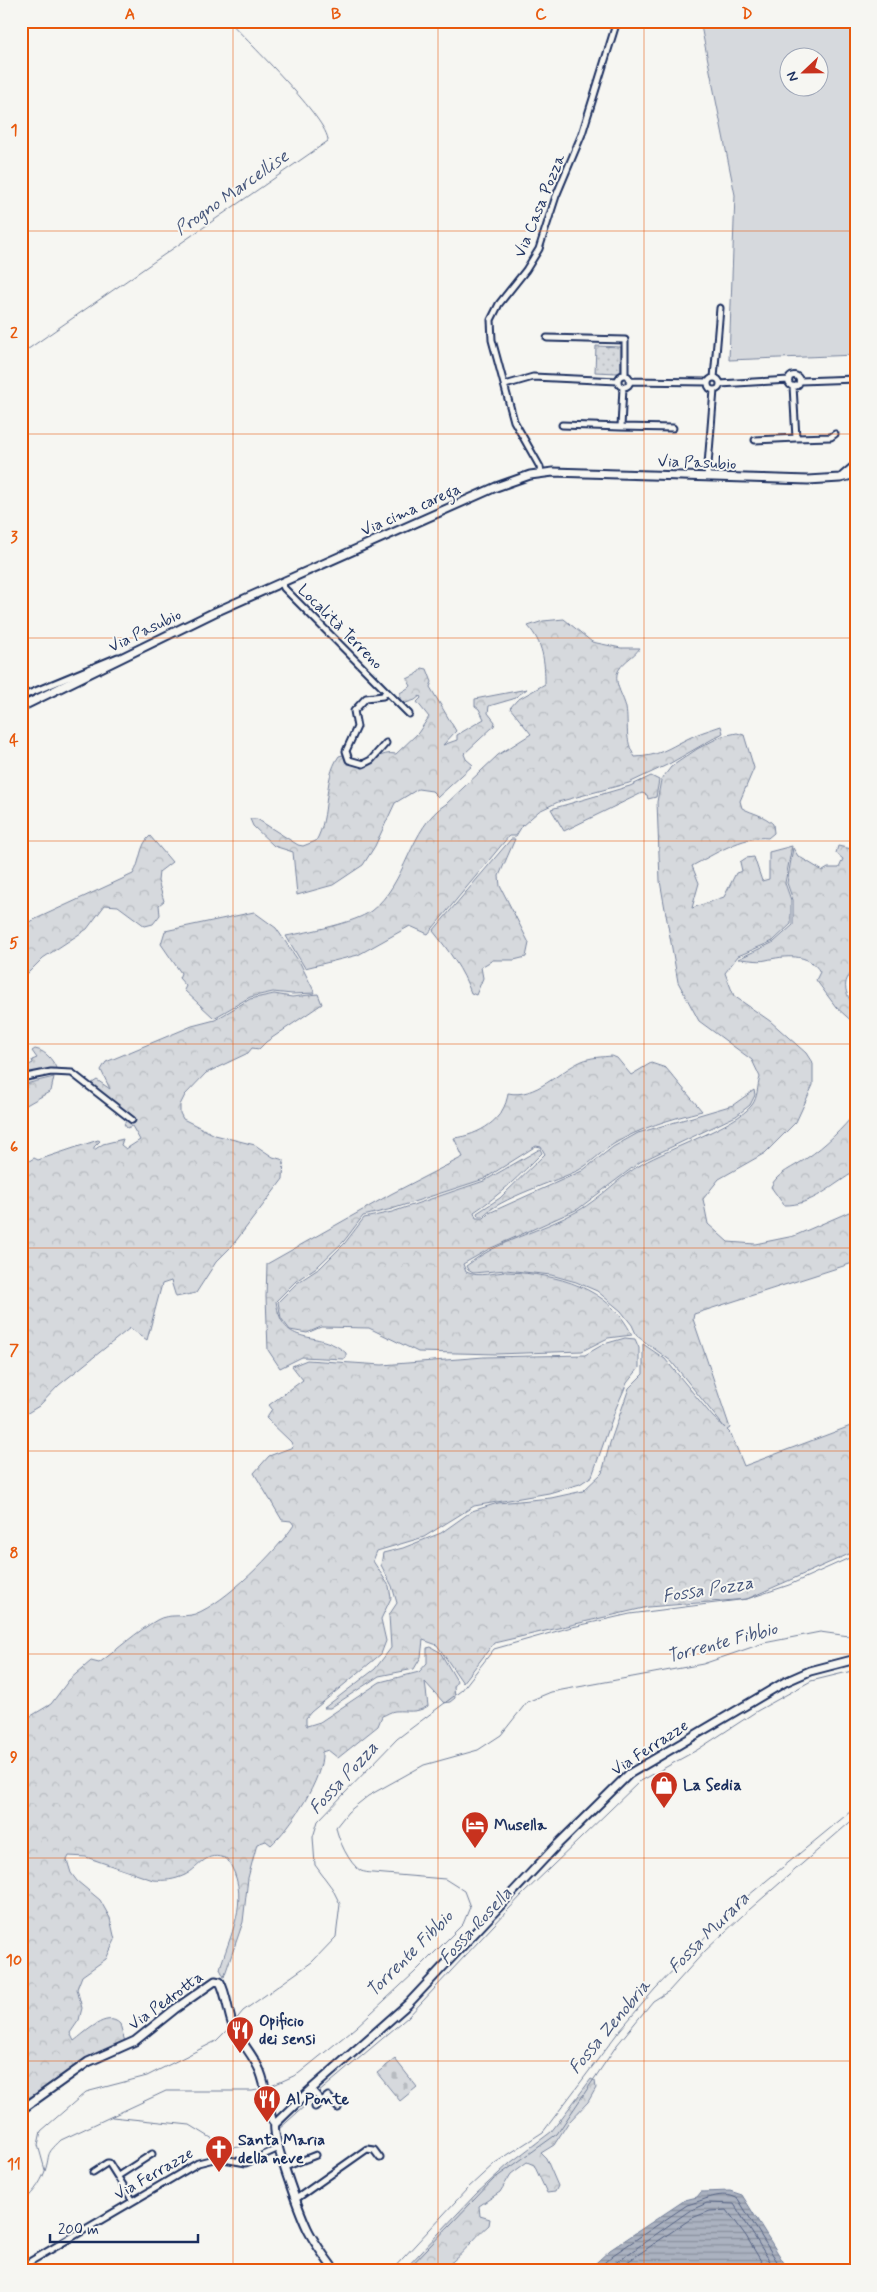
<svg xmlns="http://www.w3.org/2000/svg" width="877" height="2292" font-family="Mynerve,sans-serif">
<defs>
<pattern id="grass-dots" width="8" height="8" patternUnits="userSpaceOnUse" patternTransform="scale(1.25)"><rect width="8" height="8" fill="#d6d9dd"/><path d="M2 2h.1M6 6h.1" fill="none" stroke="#b7bbc0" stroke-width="1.8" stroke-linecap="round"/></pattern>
<pattern id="forest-crowns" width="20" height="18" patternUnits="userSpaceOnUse" patternTransform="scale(1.25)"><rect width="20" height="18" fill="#d6d9dd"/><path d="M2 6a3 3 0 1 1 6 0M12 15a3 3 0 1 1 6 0" fill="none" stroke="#b7bbc0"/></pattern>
<pattern id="cemetery-stones" width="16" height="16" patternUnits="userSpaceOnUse" patternTransform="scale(1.25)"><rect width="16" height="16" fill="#d6d9dd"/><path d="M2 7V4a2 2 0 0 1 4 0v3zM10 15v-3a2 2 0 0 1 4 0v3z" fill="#b7bbc0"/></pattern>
<pattern id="water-rules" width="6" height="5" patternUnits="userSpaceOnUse" patternTransform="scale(1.25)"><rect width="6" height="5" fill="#abb2c0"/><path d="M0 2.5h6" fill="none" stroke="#8a919f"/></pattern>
</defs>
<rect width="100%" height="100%" fill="#f6f6f2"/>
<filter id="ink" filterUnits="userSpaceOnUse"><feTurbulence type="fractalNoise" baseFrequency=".02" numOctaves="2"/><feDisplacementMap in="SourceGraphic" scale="10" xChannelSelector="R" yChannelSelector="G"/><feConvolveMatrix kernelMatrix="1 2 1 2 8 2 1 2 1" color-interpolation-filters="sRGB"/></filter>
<g filter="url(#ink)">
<path fill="url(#grass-dots)" stroke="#78849e" d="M 596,346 L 621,347 L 621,371 L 617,373 L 595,372 Z"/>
<path fill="url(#forest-crowns)" stroke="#78849e" d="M 564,619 L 592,642 L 621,648 L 640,648 C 634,657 620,663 617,674 C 615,686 624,697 626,708 C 629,726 624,740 635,757 C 659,756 667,749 687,739 C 698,733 710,730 721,726 L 723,733 L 669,764 L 629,783 L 558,802 L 539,811 L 522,826 L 516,836 L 509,836 L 428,934 L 410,926 L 358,955 L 305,968 L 286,936 C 308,932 355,923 371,911 C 407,884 409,827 446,804 L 498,755 L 531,734 L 510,708 L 517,700 L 545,684 C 545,661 543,643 528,626 L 543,621 Z
M 422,668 L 427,669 L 432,682 L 430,687 L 456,731 L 443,745 L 457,740 L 457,735 L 484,719 L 479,709 L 475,706 L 475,699 L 527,689 L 513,699 L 489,706 L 488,713 L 495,722 L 494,726 L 464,754 L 466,759 L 473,765 L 438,797 L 432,791 L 418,789 L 395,803 L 375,846 L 363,865 L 333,885 L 297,895 L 293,852 L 274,846 L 253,826 L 250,819 L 257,819 L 298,845 L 303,846 L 316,841 C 331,815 322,780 339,756 L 343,755 L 355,765 L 358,762 C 375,763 380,751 396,754 L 418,733 L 429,717 L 417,702 L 421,698 L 420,696 L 415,700 L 403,704 L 400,702 L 400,693 L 411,686 L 407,679 L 417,674 Z
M 737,733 L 744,735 L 754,768 L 740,801 L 742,808 C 753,814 764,815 773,824 L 774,833 L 768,838 C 743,835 713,855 692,866 L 699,883 L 692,908 L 724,897 L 736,873 L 742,871 L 740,862 L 746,858 L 754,857 L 762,881 L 769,879 L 769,852 L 792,846 L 785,883 L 791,900 L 791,924 L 773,941 L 738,956 L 725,973 L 734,996 L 770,1021 L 806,1053 L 813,1064 L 813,1085 L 796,1122 L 765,1153 L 719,1179 L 703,1199 L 708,1224 L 728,1242 L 755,1244 L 794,1236 L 856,1209 L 856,1262 L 694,1314 L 693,1319 L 730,1428 L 727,1430 L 731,1434 L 744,1466 L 856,1424 L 856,1551 L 747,1599 L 648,1607 L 494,1643 L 463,1683 L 437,1645 L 423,1640 L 421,1657 L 414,1669 L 379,1676 L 330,1708 L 324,1708 L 375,1669 L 391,1648 L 389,1615 L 397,1603 L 392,1586 L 381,1565 L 383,1553 L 403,1548 L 441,1533 L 472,1511 L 498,1503 L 551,1498 L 583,1491 L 602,1473 L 610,1443 L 629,1388 L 643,1374 L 643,1344 L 665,1359 L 713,1417 L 725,1428 L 671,1361 L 637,1336 L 632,1325 L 621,1311 L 597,1291 L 576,1282 L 551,1275 L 506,1270 L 473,1273 L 468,1270 L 466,1266 C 498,1240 542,1231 578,1211 C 601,1198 619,1177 642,1164 C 668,1149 736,1126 752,1105 C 758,1097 757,1087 760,1077 L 752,1060 L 699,1021 L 678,982 L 660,881 L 657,802 L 661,780 L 671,767 L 697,749 L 722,736 Z
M 651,776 L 659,780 L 656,797 L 648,799 L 647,795 L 642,793 L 564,831 L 551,809 L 630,786 Z
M 150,836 L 172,862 L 159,872 L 158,881 L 164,901 L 159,905 L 160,915 L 153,924 L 145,926 L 118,906 L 105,905 L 87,929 L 43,958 L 21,980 L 21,930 L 27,923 L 133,874 C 141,862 139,845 150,836 Z
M 511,839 L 515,839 L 499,876 L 500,886 L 529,943 L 526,957 L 514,960 L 493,960 L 481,967 L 483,978 L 476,995 L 471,993 C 463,970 449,951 433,931 Z
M 838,846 L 856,850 L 856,969 C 838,982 847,996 856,1010 L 856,1025 L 836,1007 L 816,980 L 820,972 C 809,952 784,956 766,960 C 758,962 747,959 738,959 L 774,942 L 793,925 L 793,900 L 787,883 L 793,848 L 798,856 L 823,871 L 828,868 L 839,868 L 843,859 L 836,853 Z
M 254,912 L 276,928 L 300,963 L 315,993 L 292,994 L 273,992 L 250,997 L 214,1018 L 184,990 L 186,986 L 179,978 L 181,973 L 161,944 L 165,931 Z
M 274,994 L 292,997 L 318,994 L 322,1004 L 266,1042 L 259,1049 L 252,1048 L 248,1053 L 206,1073 L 185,1095 L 180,1105 L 180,1113 L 183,1119 L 215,1135 L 255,1145 L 273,1157 L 284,1160 L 283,1179 L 232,1246 L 216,1262 L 196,1293 L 176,1297 L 171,1281 L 162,1284 L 147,1340 L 130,1328 L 59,1385 L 39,1406 L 21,1417 L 21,1162 L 26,1163 L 34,1158 L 38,1160 L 98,1140 L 100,1141 L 94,1147 L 94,1150 L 103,1144 L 123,1139 L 121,1145 L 126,1149 L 140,1140 L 132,1126 L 127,1128 L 124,1124 L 127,1120 C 117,1108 104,1100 90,1092 L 89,1085 L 97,1080 L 110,1089 L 101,1070 L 106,1062 L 192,1026 L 215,1020 L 250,999 Z
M 35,1049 C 47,1051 56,1063 58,1075 L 44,1076 L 21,1082 L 21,1069 L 33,1063 L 32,1060 L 37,1058 L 32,1051 Z
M 612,1056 L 617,1058 L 631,1075 L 651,1063 L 666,1068 L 702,1111 C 671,1119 639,1128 612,1145 C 601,1152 591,1163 579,1170 C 556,1181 498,1199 483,1216 L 478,1216 L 477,1213 L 500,1198 L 545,1154 L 541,1147 L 536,1146 L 484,1179 L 392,1209 L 363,1216 L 344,1241 L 318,1266 L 296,1281 L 276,1301 C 283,1351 317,1327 346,1353 L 346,1357 L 343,1359 L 302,1357 L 280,1368 L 268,1350 L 266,1297 L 267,1264 L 391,1194 L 463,1157 L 454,1138 C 479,1135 505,1120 508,1093 C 535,1099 559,1071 582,1061 C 591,1057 602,1057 612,1056 Z
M 54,1077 L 51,1091 L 21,1108 L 21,1085 Z
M 754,1090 L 755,1095 L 750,1105 L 736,1116 L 640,1162 L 578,1209 L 489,1249 L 463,1264 L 466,1272 C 479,1278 494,1272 508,1272 C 556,1274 610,1287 632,1335 L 608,1338 L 582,1351 L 496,1354 L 418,1352 L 369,1328 L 321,1327 L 307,1333 L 290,1330 L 281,1318 L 278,1302 L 297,1283 L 320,1268 L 345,1243 L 364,1218 L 392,1212 L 484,1181 L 540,1149 L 542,1153 C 520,1175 500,1195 474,1212 L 476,1218 L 484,1218 L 489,1213 L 582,1171 L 613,1147 L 638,1133 L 733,1105 Z
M 856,1112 L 856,1171 C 833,1184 812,1206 784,1205 L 771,1187 C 776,1173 795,1167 807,1158 C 825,1146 843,1128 856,1112 Z
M 625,1338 L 635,1339 L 639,1348 L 639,1368 L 627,1383 L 616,1408 L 592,1476 L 580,1484 L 549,1493 L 474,1506 L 424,1537 L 377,1551 L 373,1561 L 389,1586 L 391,1598 L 381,1619 L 386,1641 L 381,1654 L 311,1712 L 306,1718 L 306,1724 L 307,1726 L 320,1722 L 380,1682 L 419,1672 L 427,1663 L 427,1648 L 431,1647 L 440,1652 L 457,1681 L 454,1687 L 455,1698 L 450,1702 L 444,1703 L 425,1682 L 428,1706 C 416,1714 407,1710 395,1711 C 391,1711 386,1715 382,1716 L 378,1726 L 338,1758 L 328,1750 L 322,1752 C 324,1778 290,1828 271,1845 L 266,1841 L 257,1844 L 248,1878 L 243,1922 L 224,1977 L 220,1969 L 221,1965 C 233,1928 251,1895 227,1859 C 205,1850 202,1866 185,1875 C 174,1880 165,1881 153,1880 L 86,1857 L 69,1856 L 67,1860 L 71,1873 L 77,1881 L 100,1900 L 110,1918 L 115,1940 L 106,1959 L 82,1976 L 77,1989 L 82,2008 L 79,2020 L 70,2033 L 74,2041 C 85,2033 107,2010 120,2024 L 125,2042 L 80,2062 L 21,2105 L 21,1722 L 51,1704 L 69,1680 L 91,1661 L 99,1663 C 118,1649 136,1632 157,1620 C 169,1613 183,1618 195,1614 C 225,1603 277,1551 294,1525 L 291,1521 L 282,1520 L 254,1473 L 269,1456 L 293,1447 L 291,1442 L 266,1418 L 272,1409 L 269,1405 L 303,1380 L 292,1366 L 307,1360 L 382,1365 L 484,1357 L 585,1355 L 604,1344 Z
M 591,2079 L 595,2081 L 596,2088 L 588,2102 L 568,2123 L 554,2145 L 541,2153 L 546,2158 L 558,2186 L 555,2192 L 547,2193 L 534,2165 L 527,2162 L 511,2174 L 500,2192 L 479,2206 L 480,2216 L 490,2219 L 489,2225 C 472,2239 459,2261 439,2270 C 430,2274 413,2271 403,2271 L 476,2194 L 510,2163 L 551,2132 Z"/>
<path fill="url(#cemetery-stones)" stroke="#78849e" d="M 395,2059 L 417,2087 L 400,2101 L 377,2073 Z"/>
<path fill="#d6d9dd" stroke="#78849e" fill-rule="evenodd" d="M 700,21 L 849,21 L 856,47 L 856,355 L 729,360 L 735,195 ZM 790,58 L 820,58 L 820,88 L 790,88 Z"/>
<path fill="url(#water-rules)" stroke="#717e99" d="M 730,2191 L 742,2195 L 789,2271 L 587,2271 L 610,2250 L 685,2200 L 697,2197 L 701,2192 Z"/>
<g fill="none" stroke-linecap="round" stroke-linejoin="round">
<path stroke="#556385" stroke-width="1" d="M 595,2271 L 613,2255 L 687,2205 C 703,2201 722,2189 738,2199 L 783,2271
M 604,2271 L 689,2211 L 707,2203 L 734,2204 L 776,2271
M 614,2271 L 692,2218 L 710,2211 L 727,2210 L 746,2236 L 767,2271"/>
<path stroke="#717e99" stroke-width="1" d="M 21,354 L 328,141 C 329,120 247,41 229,21
M 234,2022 L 243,2011 L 312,1962 L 336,1937 L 340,1904 L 332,1888 L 315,1865 L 313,1837 L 318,1821 L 397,1739 L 462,1690 L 494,1649 L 568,1628 L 630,1614 L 747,1599 L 789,1585 L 856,1555
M 267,2088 L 298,2074 L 356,2027 L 414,1973 L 463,1924 L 470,1907 L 464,1891 L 445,1879 L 373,1873 C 369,1873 364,1872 361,1871 C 349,1864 338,1839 336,1827 L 348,1812 L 368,1796 L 424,1765 L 478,1750 L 501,1735 L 527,1702 L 551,1692 L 703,1664 L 764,1643 L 820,1632 L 856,1637
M 318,2093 L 408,2017 L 522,1895 L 639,1782 L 697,1750 L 757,1711 L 811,1681 L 856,1670
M 112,2117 L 190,2125 L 226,2147 C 242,2150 259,2141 272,2133
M 278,2130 L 316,2096
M 45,2170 L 38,2145 L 41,2131 L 86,2092 L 147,2076 L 216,2041 L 230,2027
M 21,2204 C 31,2195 40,2185 45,2171 C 51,2153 44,2156 61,2140 L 166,2091 L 252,2091 L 263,2089
M 391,2271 L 468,2188 L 495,2163 L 543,2132 L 620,2030 L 655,1989 L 732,1909 L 856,1807
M 406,2271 L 494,2179 L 557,2134 L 617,2045 L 653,2001 L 669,1991 L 705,1951 L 742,1916 L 856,1817"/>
<g stroke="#1b2f5e" stroke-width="9">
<path id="street" d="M 547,338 L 625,340 L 625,375
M618 381a6 6 0 1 1 12 0a6 6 0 1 1-12 0Z
M788.5 381a5.5 5.5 0 1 1 11 0a5.5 5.5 0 1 1-11 0Z
M 714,378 L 720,308
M708 384a6 6 0 1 1 12 0a6 6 0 1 1-12 0Z
M 629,381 L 708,382
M 800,381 L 856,379
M 720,384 L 789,380
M 505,385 L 533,377 L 618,381
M 793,386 L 796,438 L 831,437 L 835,434
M 562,425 L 621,427 L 623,387
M 621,427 L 673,428
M 755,440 L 796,438
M 541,473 L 540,467 L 514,421 L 492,340 L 491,320 L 499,304 L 526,270 L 539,249 L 556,196 L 582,134 L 617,21
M 707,477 L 714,390
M 282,583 L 284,588 L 386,691 L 383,696 L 366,698 L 354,711 L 357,727 L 346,751 L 349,760 L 363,764 L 371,760 L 386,743
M 386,691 L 409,714
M 21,697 L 118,657
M 21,1078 L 51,1072 L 72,1073 L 132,1120
M 311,2089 L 322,2101 L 328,2096 L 338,2108
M 315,2107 L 322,2101
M 285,2167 L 316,2155
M 93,2172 L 107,2163 L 109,2163 L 133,2201
M 118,2176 L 152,2154
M 296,2199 L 367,2149 L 374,2150 L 380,2158
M 21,2267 L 198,2163 L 218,2158 L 246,2163 L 279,2148"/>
</g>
<g stroke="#1b2f5e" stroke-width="11">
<path id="secondary" d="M 843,476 L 856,465
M 21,707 L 213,613 L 496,487 L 530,475 L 553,472 L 808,480 L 840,478 L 856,474
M 21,2110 L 88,2062 L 135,2041 L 175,2009 L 215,1981 L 220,1982 C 226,1992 228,2012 232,2023 C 239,2041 253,2054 260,2071 C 266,2086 268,2104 272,2120 L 275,2124
M 335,2271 C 325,2257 314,2243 307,2228 C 300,2213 271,2136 275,2124 L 307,2093 L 408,2004 L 558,1844 L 629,1774 L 785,1682 L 810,1671 L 856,1659"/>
</g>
<use href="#street" stroke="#f6f6f2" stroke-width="5"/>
<use href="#secondary" stroke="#f6f6f2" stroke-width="7"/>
</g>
</g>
<path fill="none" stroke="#e8590c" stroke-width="1" stroke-opacity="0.55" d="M 233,21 L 233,2271M 438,21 L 438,2271M 644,21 L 644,2271M 21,231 L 856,231M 21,434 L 856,434M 21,638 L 856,638M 21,841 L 856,841M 21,1044 L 856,1044M 21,1248 L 856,1248M 21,1451 L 856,1451M 21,1654 L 856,1654M 21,1858 L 856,1858M 21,2061 L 856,2061"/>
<defs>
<g id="shop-pin" transform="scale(1.4375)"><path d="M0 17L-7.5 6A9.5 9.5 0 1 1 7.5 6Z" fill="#c8321e" stroke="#f6f6f2"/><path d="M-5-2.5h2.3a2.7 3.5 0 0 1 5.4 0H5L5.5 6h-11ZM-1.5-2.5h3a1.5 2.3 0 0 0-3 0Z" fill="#fff"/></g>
<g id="hotel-pin" transform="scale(1.4375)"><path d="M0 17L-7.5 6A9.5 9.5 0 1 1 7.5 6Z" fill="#c8321e" stroke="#f6f6f2"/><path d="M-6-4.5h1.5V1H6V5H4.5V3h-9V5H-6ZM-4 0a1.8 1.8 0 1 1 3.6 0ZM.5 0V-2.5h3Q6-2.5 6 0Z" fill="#fff"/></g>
<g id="restaurant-pin" transform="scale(1.4375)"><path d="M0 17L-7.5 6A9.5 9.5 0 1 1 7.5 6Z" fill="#c8321e" stroke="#f6f6f2"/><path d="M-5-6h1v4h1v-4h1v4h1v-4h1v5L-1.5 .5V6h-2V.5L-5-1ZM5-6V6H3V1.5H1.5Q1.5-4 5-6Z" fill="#fff"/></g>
<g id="church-pin" transform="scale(1.4375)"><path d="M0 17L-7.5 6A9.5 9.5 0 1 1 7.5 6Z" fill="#c8321e" stroke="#f6f6f2"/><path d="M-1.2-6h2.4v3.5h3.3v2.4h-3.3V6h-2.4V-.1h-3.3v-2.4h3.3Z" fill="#fff"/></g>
</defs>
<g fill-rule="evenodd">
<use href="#shop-pin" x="664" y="1785"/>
<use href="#hotel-pin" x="475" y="1825"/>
<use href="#restaurant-pin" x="240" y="2030"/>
<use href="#restaurant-pin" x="267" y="2099"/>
<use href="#church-pin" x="219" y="2149"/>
</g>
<g text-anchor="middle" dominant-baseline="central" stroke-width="4" stroke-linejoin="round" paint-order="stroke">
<g font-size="16" fill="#1b2f5e" stroke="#f6f6f2">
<text transform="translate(540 206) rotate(-68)">Via Casa Pozza</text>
<text transform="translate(697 463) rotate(2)">Via Pasubio</text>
<text transform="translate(411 510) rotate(-24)">Via cima carega</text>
<text transform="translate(340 627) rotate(45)">Località Terreno</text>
<text transform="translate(145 631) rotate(-26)">Via Pasubio</text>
<text transform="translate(650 1748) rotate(-33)">Via Ferrazze</text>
<text transform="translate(166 2001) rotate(-36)">Via Pedrotta</text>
<text transform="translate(154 2174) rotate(-30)">Via Ferrazze</text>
</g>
<g font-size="16" font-weight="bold" fill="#1b2f5e" stroke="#f6f6f2" text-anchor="start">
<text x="683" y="1785">La Sedia</text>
<text x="494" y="1825">Musella</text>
<text x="259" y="2021">Opificio<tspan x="259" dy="18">dei sensi</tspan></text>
<text x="286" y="2099">Al Ponte</text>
<text x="238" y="2140">Santa Maria<tspan x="238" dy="18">della neve</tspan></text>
</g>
<g font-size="18" font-style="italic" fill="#46567b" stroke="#f6f6f2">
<text transform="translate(232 193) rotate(-35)">Progno Marcellise</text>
<text transform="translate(708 1590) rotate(-9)">Fossa Pozza</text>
<text transform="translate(722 1643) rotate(-15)">Torrente Fibbio</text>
<text transform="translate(344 1778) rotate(-47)">Fossa Pozza</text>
<text transform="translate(476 1926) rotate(-47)">Fossa Rosella</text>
<text transform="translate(709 1933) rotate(-45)">Fossa Murara</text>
<text transform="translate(410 1954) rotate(-45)">Torrente Fibbio</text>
<text transform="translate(610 2027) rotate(-50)">Fossa Zenobria</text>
</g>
</g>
<rect width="877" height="2292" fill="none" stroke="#f6f6f2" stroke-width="55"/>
<g transform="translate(804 72) rotate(248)"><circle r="24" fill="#f6f6f2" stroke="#9ea6b7"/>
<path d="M0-4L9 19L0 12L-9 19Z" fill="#c8321e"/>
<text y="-8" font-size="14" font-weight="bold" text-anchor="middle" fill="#1b2f5e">N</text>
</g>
<path d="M50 2234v8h148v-8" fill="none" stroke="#1b2f5e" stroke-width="2.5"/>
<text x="58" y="2234" font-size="15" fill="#1b2f5e" stroke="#f6f6f2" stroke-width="4" paint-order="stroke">200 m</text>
<rect x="28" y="28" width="822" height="2236" fill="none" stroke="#e8590c" stroke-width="2"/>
<g font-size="16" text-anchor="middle" font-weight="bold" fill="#e8590c">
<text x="130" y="19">A</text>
<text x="336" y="19">B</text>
<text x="541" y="19">C</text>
<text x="747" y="19">D</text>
<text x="14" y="135">1</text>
<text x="14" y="338">2</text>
<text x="14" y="542">3</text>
<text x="14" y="745">4</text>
<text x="14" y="948">5</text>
<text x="14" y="1152">6</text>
<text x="14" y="1355">7</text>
<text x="14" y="1558">8</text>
<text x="14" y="1762">9</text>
<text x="14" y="1965">10</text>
<text x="14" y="2169">11</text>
</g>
</svg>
